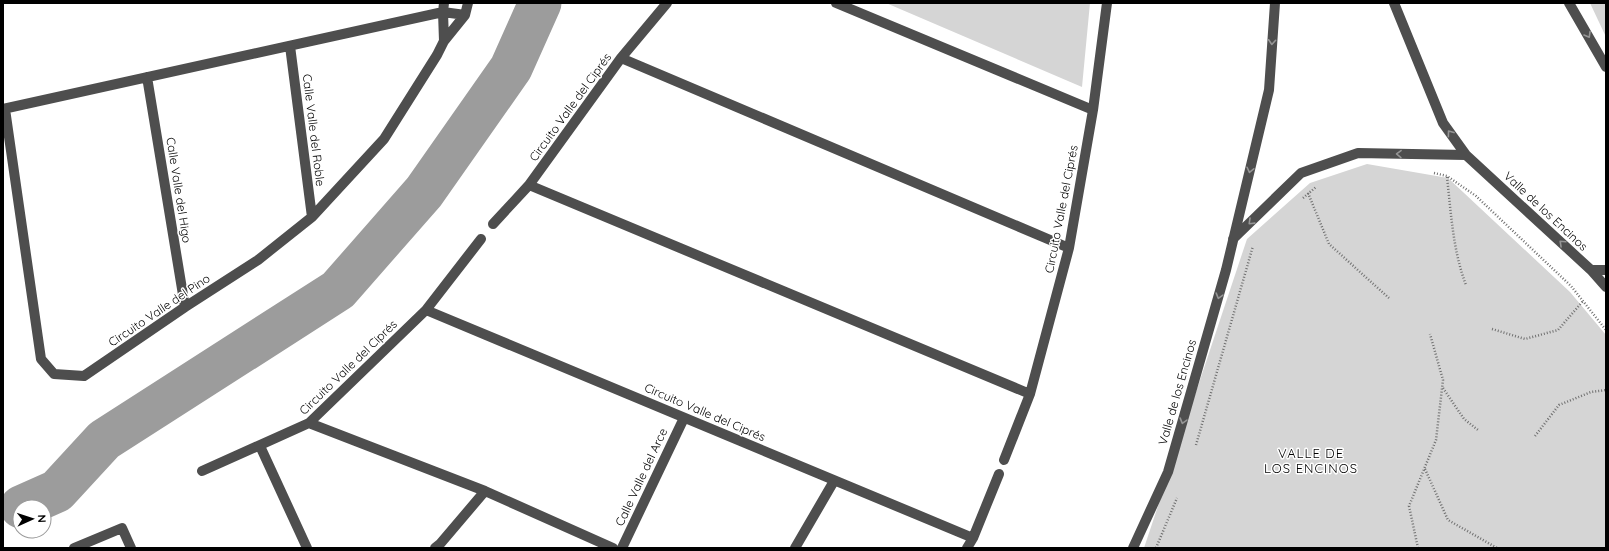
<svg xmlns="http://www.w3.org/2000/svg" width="1609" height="551" font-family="Quicksand,sans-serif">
<rect width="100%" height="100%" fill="#fff"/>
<path fill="#d5d5d5" d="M 886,3 L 1090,3 L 1082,87 Z
M 1590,3 L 1606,3 L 1606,37 Z
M 1367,164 L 1448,178 L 1570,292 L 1606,335 L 1606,548 L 1144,548 L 1247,239 L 1310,183 Z"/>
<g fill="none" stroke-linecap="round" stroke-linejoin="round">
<path stroke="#9c9c9c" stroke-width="43" d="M 21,507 L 57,491 L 104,440 L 338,290 L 424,192 L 511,68 L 540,3"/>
<path stroke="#707070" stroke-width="2.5" stroke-dasharray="1 2" stroke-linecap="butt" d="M 1434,173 L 1447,176 L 1476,196 L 1571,286 L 1606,330
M 1447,177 C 1451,213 1453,251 1466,285
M 1308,193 L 1329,244 L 1389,298
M 1303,198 L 1316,187
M 1492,329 L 1525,339 L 1558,330 L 1583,301
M 1443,388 L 1464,419 L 1478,430
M 1535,436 L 1559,405 L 1591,392 L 1606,390
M 1196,445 L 1253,246
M 1425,469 L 1448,520 L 1497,548
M 1156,548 L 1177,498
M 1418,548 L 1409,506 L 1436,440 L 1443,380 L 1430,334"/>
<path stroke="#4e4e4e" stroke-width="10" d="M 836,3 L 1093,110
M 1394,3 L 1443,123 L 1466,155 L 1591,270 L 1606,287
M 1569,3 L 1606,67
M 444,41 L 443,12 L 444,3
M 290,46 L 312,217
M 621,58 L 1069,248
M 147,77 L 185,307
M 3,109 L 443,12 L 465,15
M 5,109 L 41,359 L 54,374 L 84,376 L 185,307 L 258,260 L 312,217 L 384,139 L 437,55 L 444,41 L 465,15 L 468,3
M 529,185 L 1030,394
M 493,224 L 529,185 L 621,58 L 667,3
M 1233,239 L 1301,173 L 1358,153 L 1466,155
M 1591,270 L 1606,270
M 426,310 L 973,538
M 309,423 L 485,491 L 613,548
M 260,446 L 307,548
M 1004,460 L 1030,394 L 1069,248 L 1093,110 L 1107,3
M 202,471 L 309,423 L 426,310 L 481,239
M 74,548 L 122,528 L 131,548
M 435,548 L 440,544 L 485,491
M 622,548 L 684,418
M 795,548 L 834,481
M 967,548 L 973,538 L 999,474
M 1133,548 L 1168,472 L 1226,270 L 1269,90 L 1275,3"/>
</g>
<defs><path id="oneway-chevron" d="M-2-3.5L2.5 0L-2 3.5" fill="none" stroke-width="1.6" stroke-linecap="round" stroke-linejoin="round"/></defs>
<g stroke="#959595">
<use href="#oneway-chevron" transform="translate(1588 35) rotate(60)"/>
<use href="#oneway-chevron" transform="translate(1272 42) rotate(94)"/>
<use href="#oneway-chevron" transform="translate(1450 133) rotate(-126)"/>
<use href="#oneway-chevron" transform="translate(1399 154) rotate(-179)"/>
<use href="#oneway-chevron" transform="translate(1250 170) rotate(103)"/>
<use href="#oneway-chevron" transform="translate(1251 222) rotate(136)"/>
<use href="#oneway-chevron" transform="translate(1562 243) rotate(-137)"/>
<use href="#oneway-chevron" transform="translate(1219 296) rotate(106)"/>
<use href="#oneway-chevron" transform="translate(1183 421) rotate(106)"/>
</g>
<g text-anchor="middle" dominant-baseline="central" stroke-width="3" stroke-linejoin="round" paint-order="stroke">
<g font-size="12" fill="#000" stroke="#fff">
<text transform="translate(570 107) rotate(-54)">Circuito Valle del Ciprés</text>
<text transform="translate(314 130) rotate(83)">Calle Valle del Roble</text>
<text transform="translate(179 190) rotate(81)">Calle Valle del Higo</text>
<text transform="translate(1061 209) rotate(-79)">Circuito Valle del Ciprés</text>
<text transform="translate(1546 211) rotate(43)">Valle de los Encinos</text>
<text transform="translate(159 310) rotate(-34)">Circuito Valle del Pino</text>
<text transform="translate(348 367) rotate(-44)">Circuito Valle del Ciprés</text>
<text transform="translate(1177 392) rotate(-74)">Valle de los Encinos</text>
<text transform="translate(705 412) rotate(23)">Circuito Valle del Ciprés</text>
<text transform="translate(641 477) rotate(-65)">Calle Valle del Arce</text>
</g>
<g font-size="13" letter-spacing="1" fill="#000" stroke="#fff">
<text x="1311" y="453">VALLE DE<tspan x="1311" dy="15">LOS ENCINOS</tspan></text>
</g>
</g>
<rect width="1609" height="551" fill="none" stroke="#000000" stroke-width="8"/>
<g transform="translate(32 519) rotate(87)"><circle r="19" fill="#ffffff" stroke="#999999"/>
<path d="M0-3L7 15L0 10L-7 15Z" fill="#000000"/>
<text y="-6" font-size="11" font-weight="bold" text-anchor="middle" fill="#000000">N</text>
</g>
</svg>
